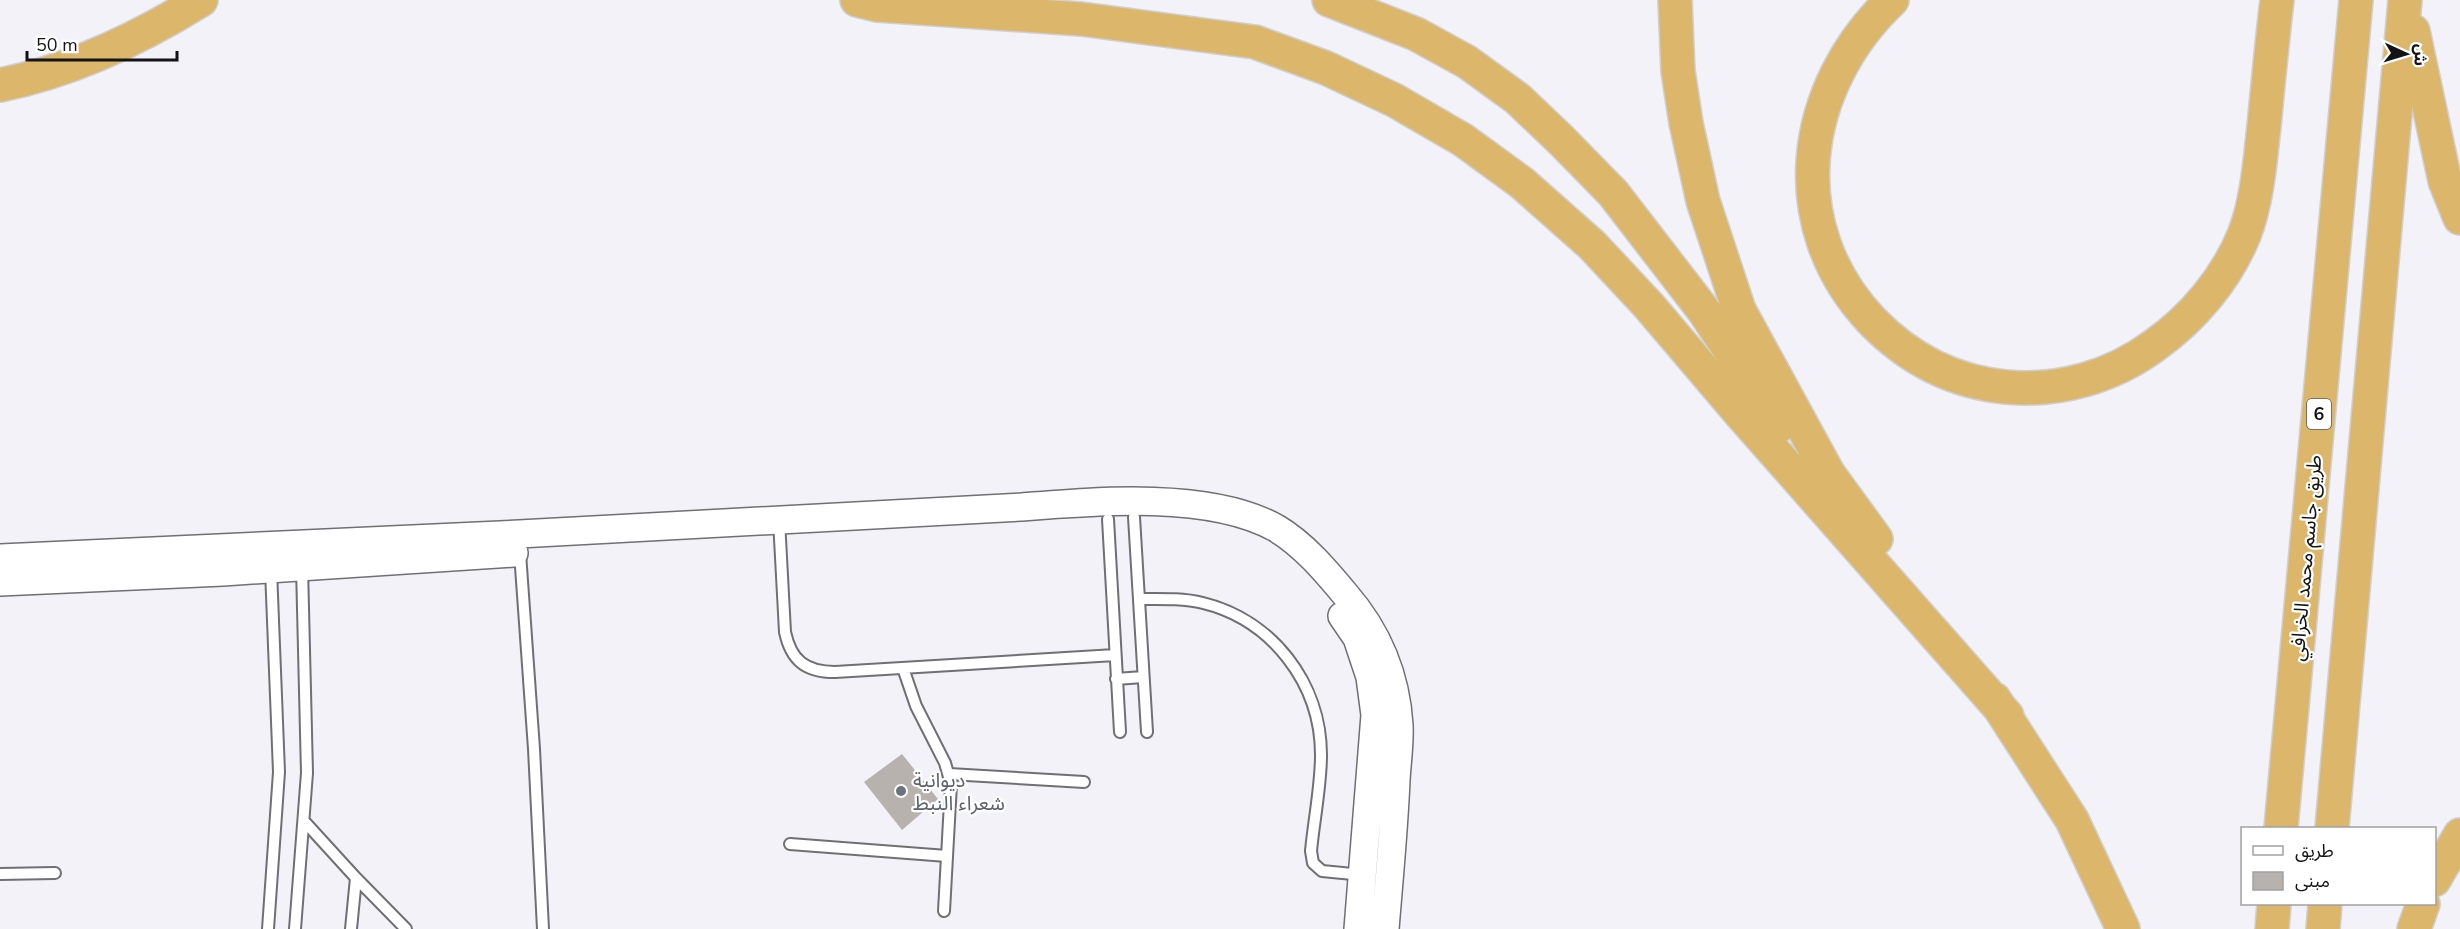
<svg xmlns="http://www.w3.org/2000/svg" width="2460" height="929" font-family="'Nunito Sans','Noto Sans Arabic',sans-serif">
<rect width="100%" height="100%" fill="#f3f2f8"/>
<path fill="#b8b2af" d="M 902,754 L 938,799 L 902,830 L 864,782 Z"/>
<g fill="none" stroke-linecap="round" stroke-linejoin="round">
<g stroke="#6f6f74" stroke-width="14">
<path id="service" d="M 1134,517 L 1147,732
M 1108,519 L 1120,732
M 779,520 L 785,632 C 791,660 805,672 835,672 L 1115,655
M 520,553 L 534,749 L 543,929
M 1139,599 C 1160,599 1182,598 1203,603 C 1272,620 1321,683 1321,755 C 1321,786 1314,819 1311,851 L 1313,863 L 1322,871 L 1363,875
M 903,668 L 916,706 L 945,763 L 951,784 L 944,911
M 1116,679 L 1143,677
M 949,774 L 1084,782
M 304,821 L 356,878 L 406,929
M 790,844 L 947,856
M 0,874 L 55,873
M 268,929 L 279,772 L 271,570
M 295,929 L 307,773 L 302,567
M 351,929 L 356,878"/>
</g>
<g stroke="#6f6f74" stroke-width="30">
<path id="tertiary" d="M 0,558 L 519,534 L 1021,507 C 1095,501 1210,491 1276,528 C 1303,544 1325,570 1345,594 C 1377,631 1396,675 1399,725 C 1400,743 1397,762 1396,780 C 1394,829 1389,879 1385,929
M 0,582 L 223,572 L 514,553
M 1342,616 L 1357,638 L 1370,677 L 1375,715 L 1358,929"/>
</g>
<g stroke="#d0d0d0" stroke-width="36">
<path id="motorway" d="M 857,0 L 877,5 L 1081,19 L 1255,42 L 1326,68 L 1394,100 L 1463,140 L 1522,183 L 1592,245 L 1649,306 L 1740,413 L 2007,716
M 1329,0 L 1416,34 L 1467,62 L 1518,99 L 1562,141 L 1613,193 L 1704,311 L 1780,425
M 1675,0 L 1678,71 L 1686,123 L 1703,201 L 1739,310 L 1828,473 L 1876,539
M 1892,0 C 1800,87 1781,225 1872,321 C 1909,359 1953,382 2006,387 C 2059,392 2112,377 2155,345 C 2193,318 2226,279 2244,235 C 2257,202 2260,162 2264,126 C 2268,84 2272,42 2277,0
M 2413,31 L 2445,181 L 2460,218
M 0,85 C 71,71 140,38 201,0
M 1994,699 L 2072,820 L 2123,929
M 2281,828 L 2356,0
M 2332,828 L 2405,0
M 2434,880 L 2460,835
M 2272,929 L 2274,904
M 2323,929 L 2325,904
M 2414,929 L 2423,904"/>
</g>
<use href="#service" stroke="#fff" stroke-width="10"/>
<use href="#tertiary" stroke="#fff" stroke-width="27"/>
<use href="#motorway" stroke="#dcb66b" stroke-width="33"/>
</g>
<circle fill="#6b7280" stroke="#fff" stroke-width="2" cx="901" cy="791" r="6"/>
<g text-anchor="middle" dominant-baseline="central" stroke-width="4.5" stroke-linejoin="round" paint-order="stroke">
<rect fill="#fff" stroke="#5a5a5c" stroke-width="1.5" x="2307" y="399" width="24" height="30" rx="4.5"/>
<g font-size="18" font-weight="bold" fill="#141416">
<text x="2319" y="414">6</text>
</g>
<g font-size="20" fill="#141416" stroke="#fff">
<text transform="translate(2306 558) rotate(-85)">طريق جاسم محمد الخرافي</text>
</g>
<g font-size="20" fill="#5b616d" stroke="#fff" text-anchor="start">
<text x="913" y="780">ديوانية<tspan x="913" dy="23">شعراء النبط</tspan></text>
</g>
</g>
<rect x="2241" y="827" width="195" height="78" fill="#ffffff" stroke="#a1a1a2" stroke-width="1.5"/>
<rect x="2253" y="846" width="30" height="9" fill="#ffffff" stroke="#a1a1a2" stroke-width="1.5"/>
<text x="2295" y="857" font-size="18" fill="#141416">طريق</text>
<rect x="2253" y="872" width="30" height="18" fill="#b8b2af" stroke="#a1a1a2" stroke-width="1.5"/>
<text x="2295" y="887" font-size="18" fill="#141416">مبنى</text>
<g transform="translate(2406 54) rotate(94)" stroke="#ffffff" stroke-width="4.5" paint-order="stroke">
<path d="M0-4.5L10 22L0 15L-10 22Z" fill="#141416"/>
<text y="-9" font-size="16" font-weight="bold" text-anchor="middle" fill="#141416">ش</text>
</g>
<path d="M27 51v9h150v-9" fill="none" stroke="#141416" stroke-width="3"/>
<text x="36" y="51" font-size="18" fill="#141416" stroke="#ffffff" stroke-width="4.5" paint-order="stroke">50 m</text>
</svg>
